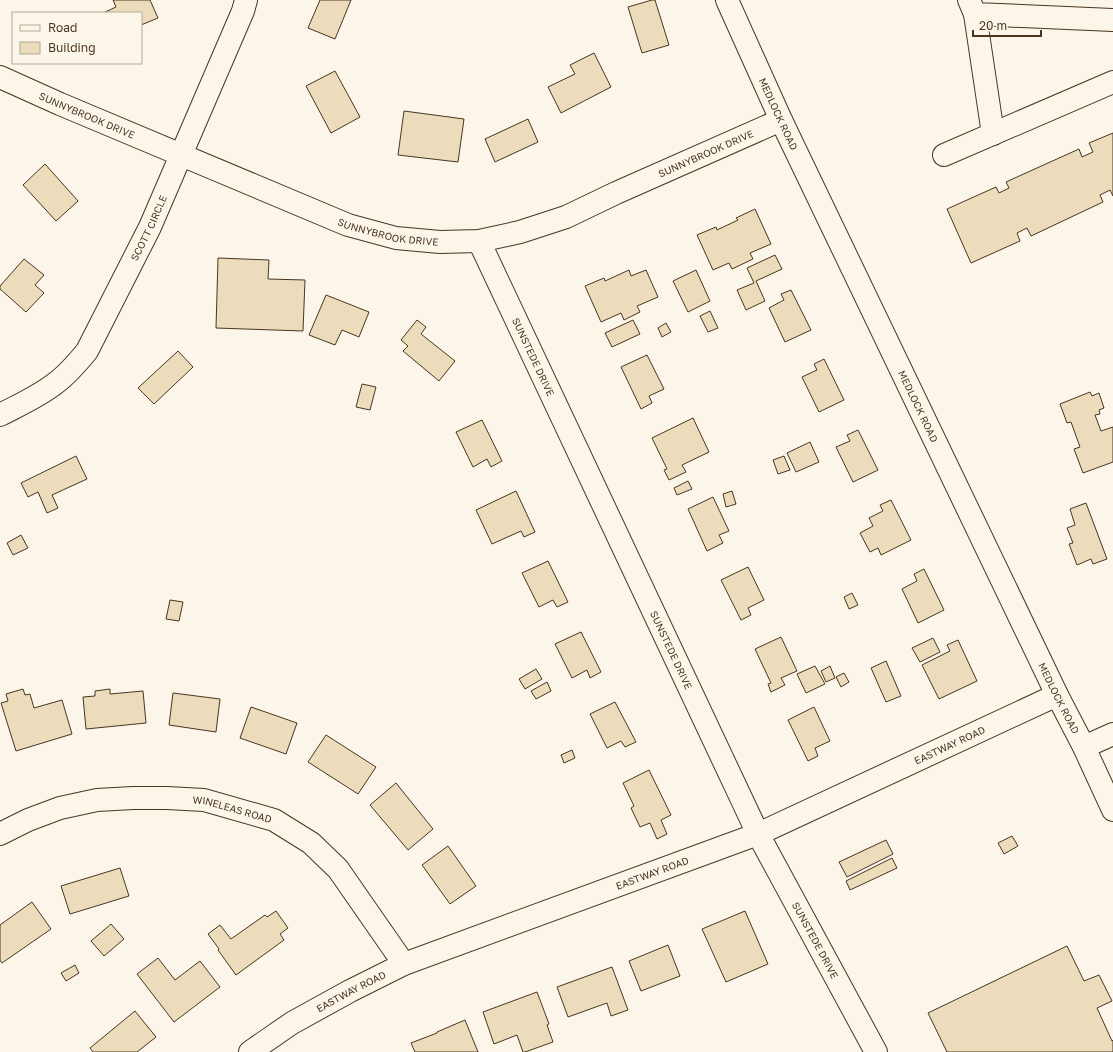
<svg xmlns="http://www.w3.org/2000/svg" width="1113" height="1052" font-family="'Golos Text',sans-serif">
<rect width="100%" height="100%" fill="#fbf6e9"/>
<path fill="#ecdcbc" stroke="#4a3520" d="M 113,0 L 150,0 L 158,18 L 141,25 L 141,13 L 103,13 L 116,7 Z
M 320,0 L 351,0 L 335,39 L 308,28 Z
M 652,0 L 655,0 L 669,45 L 642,53 L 628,7 Z
M 594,53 L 611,87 L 561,113 L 548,87 L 575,74 L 570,65 Z
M 335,71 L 360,117 L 331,133 L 306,86 Z
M 404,111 L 464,119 L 458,162 L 398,155 Z
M 528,119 L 538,142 L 495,162 L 485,139 Z
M 1113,133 L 1113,196 L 1110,190 L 1100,195 L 1103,202 L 1031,236 L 1027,228 L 1017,233 L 1020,241 L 971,263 L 947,209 L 996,187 L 999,193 L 1009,188 L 1006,182 L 1079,149 L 1082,157 L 1093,152 L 1089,143 Z
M 45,164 L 78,201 L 56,221 L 23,185 Z
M 755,209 L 771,244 L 750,253 L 753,259 L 732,269 L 729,263 L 713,270 L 697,235 L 716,227 L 717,230 L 738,220 L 736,218 Z
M 775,255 L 782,269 L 756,281 L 765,301 L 746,310 L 737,290 L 754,283 L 747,268 Z
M 218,258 L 269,260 L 268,279 L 305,280 L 303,331 L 216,328 Z
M 24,259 L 44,275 L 35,285 L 44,293 L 26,312 L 0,289 L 0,286 Z
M 629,270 L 631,276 L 646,270 L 658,297 L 637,306 L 640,312 L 624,320 L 621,313 L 601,322 L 585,286 L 604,278 L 605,281 Z
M 696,270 L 710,301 L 688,312 L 673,281 Z
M 791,290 L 811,330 L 785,342 L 769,308 L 784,300 L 781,294 Z
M 326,295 L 369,312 L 359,337 L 342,330 L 335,345 L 309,335 Z
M 710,311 L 718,328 L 708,332 L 700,316 Z
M 417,320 L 426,327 L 421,334 L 455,361 L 439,381 L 403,351 L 408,346 L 401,340 Z
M 633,320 L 640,334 L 612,347 L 605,333 Z
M 666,323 L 671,332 L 662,337 L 658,328 Z
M 178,351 L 193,367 L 154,404 L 138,388 Z
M 647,355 L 664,389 L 649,396 L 652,403 L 641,409 L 621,367 Z
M 824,359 L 844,400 L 819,412 L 802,377 L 817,370 L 814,364 Z
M 362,384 L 376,387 L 370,410 L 356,407 Z
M 1090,392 L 1092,396 L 1099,393 L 1104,408 L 1099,410 L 1100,414 L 1095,415 L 1101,431 L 1113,427 L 1113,462 L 1083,473 L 1074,449 L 1080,447 L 1071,422 L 1067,423 L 1060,404 Z
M 693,418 L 709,452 L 682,465 L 686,472 L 669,480 L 664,470 L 667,469 L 652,438 Z
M 482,420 L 502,461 L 491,467 L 487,459 L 473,467 L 456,432 Z
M 858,430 L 878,470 L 853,482 L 836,447 L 850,441 L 847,435 Z
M 810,442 L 819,462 L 796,472 L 787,453 Z
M 76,456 L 87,479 L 52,495 L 58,508 L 47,513 L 38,492 L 28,497 L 21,483 Z
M 784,456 L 790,470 L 778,474 L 773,460 Z
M 688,481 L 692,489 L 677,495 L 674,488 Z
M 516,491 L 535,532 L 524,537 L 521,531 L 492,544 L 476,510 Z
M 732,491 L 736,504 L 726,507 L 723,494 Z
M 713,497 L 729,531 L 719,535 L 723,543 L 707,551 L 688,509 Z
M 891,500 L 911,540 L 881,555 L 878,548 L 870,552 L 860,533 L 873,526 L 869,518 L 883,511 L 880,505 Z
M 1086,503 L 1107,559 L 1093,564 L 1091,559 L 1077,565 L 1069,544 L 1073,543 L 1067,528 L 1075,525 L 1070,509 Z
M 21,535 L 28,548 L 13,555 L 7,543 Z
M 548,561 L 568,602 L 557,607 L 553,600 L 539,607 L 522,573 Z
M 748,567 L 764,600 L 748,608 L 751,615 L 741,620 L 721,580 Z
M 924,569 L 944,610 L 918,623 L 902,589 L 917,581 L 914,574 Z
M 852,593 L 858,605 L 849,609 L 844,597 Z
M 170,600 L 183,602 L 179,621 L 166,619 Z
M 581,632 L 601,672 L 590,678 L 587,670 L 572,678 L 555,644 Z
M 781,637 L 797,671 L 781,678 L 785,685 L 771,692 L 768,684 L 771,683 L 755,649 Z
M 933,638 L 940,652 L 920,662 L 912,648 Z
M 958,640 L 977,681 L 939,699 L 922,665 L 950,651 L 947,645 Z
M 886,661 L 901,696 L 886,702 L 871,668 Z
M 815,666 L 825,684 L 806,693 L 797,674 Z
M 830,666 L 835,678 L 826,682 L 821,671 Z
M 536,669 L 542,679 L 525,689 L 519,679 Z
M 844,673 L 849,682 L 841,687 L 836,677 Z
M 547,682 L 551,691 L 536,699 L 531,691 Z
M 23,689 L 25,695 L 30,694 L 34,708 L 62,700 L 72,734 L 16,751 L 1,703 L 8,701 L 6,694 Z
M 110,689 L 110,694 L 143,691 L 146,723 L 86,729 L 83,697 L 95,696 L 95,691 Z
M 173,693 L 220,699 L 216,732 L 169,725 Z
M 615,702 L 636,742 L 625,747 L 621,741 L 607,748 L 590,714 Z
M 251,707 L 297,723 L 286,754 L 240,738 Z
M 814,707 L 830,741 L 815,748 L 818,756 L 808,761 L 788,720 Z
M 326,735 L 376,767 L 358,794 L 308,762 Z
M 572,750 L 575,758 L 564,763 L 561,755 Z
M 649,770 L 671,815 L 661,820 L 667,834 L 657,839 L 650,823 L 640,827 L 631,808 L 634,806 L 623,783 Z
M 396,783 L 433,829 L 408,850 L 370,805 Z
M 1012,836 L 1018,846 L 1004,854 L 998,843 Z
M 886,840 L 893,854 L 847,877 L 839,862 Z
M 448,846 L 476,886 L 450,904 L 422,865 Z
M 892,858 L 897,868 L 850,890 L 846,881 Z
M 120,868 L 129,896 L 70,914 L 61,886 Z
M 32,902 L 51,929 L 2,963 L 0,960 L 0,925 Z
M 276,911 L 288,928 L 280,934 L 284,940 L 236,975 L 218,950 L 219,949 L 208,934 L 220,925 L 231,939 L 265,915 L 267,917 Z
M 745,911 L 768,964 L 726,982 L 702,929 Z
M 111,924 L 124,939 L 104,956 L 91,941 Z
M 668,945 L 680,976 L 641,991 L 629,961 Z
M 1067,946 L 1084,981 L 1099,975 L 1112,1001 L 1097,1008 L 1112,1041 L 1113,1040 L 1113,1052 L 947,1052 L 928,1013 Z
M 158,958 L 175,980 L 200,961 L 220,987 L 174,1022 L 137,974 Z
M 75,965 L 79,973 L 66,981 L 61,973 Z
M 612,967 L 628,1010 L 611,1016 L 607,1003 L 568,1017 L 557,987 Z
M 537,992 L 549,1024 L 547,1025 L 553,1042 L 525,1052 L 523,1052 L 517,1035 L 494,1044 L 483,1012 Z
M 135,1011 L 156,1037 L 137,1052 L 93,1052 L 90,1048 Z
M 465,1020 L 478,1052 L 415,1052 L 411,1043 L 437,1033 L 437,1032 Z"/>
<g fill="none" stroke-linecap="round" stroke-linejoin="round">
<g stroke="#4a3520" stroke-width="24">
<g id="minor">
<path id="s1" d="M 727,0 L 781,120 L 1057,695 L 1084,747 L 1113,810"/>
<path d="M 969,0 L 975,14 L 1113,20"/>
<path d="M 975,14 L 993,134"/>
<path id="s2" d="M 0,77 L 60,104 L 348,225 L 396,238 L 440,242 L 479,241 L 520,232 L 566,217 L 616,193 L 781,120"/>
<path d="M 944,155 L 1113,82"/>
<path id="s3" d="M 479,241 L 758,834 L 876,1052"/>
<path id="s4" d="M 0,415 C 19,405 40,396 57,382 C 69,373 78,362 87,351 L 150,227 L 243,11 L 246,0"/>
<path d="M 1084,747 L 1113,734"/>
<path id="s5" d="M 0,834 L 28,820 L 60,808 L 97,800 L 133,798 L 167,798 L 204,800 L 274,820 L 311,843 L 338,869 L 404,964"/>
<path id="s6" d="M 250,1052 L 292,1023 L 350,991 L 404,964 L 758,834 L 1057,695"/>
</g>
</g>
<use href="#minor" stroke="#fbf6e9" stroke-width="22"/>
</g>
<g text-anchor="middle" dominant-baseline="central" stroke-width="3" stroke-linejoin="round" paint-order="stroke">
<g font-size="10" fill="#4a3520" stroke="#fbf6e9">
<text stroke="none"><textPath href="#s1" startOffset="125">MEDLOCK ROAD</textPath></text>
<text stroke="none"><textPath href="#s2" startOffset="95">SUNNYBROOK DRIVE</textPath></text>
<text stroke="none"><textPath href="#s2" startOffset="755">SUNNYBROOK DRIVE</textPath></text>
<text stroke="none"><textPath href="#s4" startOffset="247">SCOTT CIRCLE</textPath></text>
<text stroke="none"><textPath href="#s2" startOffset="419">SUNNYBROOK DRIVE</textPath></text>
<text stroke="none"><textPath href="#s3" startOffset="128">SUNSTEDE DRIVE</textPath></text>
<text stroke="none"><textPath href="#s1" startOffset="449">MEDLOCK ROAD</textPath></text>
<text stroke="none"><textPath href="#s3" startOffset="452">SUNSTEDE DRIVE</textPath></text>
<text stroke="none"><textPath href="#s1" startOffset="773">MEDLOCK ROAD</textPath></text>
<text stroke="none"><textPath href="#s6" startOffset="766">EASTWAY ROAD</textPath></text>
<text stroke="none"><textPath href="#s5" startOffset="240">WINELEAS ROAD</textPath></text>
<text stroke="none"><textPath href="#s6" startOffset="442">EASTWAY ROAD</textPath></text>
<text stroke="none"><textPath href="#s3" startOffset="776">SUNSTEDE DRIVE</textPath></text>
<text stroke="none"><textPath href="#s6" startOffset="118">EASTWAY ROAD</textPath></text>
</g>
</g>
<rect x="12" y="12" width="130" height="52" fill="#fbf6e9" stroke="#b4a999"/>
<rect x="20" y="25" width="20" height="6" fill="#fbf6e9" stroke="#b4a999"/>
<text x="48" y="32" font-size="12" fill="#4a3520">Road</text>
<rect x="20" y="42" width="20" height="12" fill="#ecdcbc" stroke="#b4a999"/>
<text x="48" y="52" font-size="12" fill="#4a3520">Building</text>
<path d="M973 30v6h68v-6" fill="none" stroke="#4a3520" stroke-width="2"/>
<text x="979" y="30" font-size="12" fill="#4a3520" stroke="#fbf6e9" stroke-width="3" paint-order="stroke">20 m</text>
</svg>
